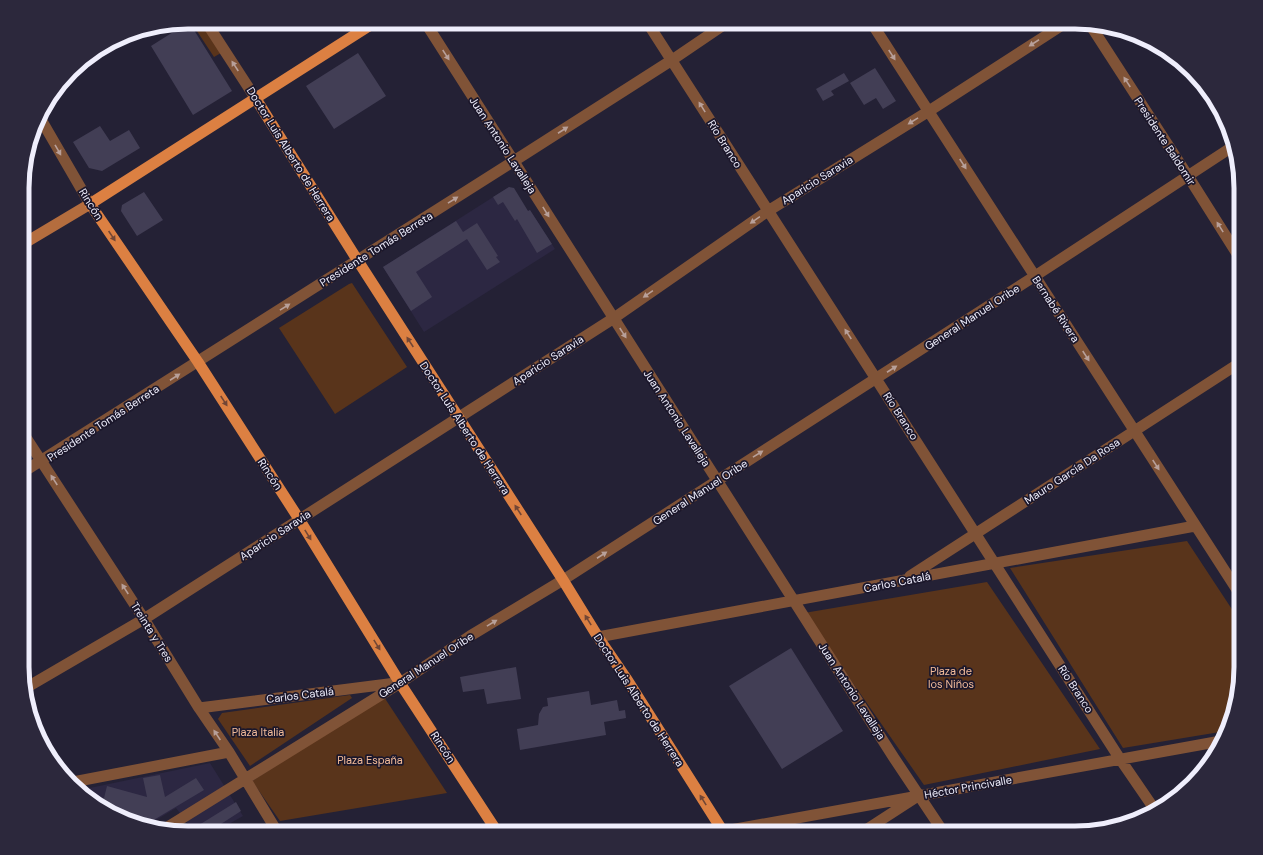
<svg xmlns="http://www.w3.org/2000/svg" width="1263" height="855" font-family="'DM Sans',sans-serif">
<rect width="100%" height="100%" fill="#242135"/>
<path fill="#2c2742" d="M 509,187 L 528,211 L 530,210 L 555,249 L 424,332 L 383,267 Z
M 210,763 L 243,816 L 213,833 L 195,833 L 176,808 L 146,826 L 135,824 L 87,799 L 80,790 Z"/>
<path fill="#59341b" d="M 191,22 L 201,22 L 221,53 L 214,57 Z
M 352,283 L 407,367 L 335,414 L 279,328 L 349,284 Z
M 1187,541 L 1241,623 L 1241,677 L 1232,720 L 1226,731 L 1123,748 L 1010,568 Z
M 987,582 L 1100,749 L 924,785 L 804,613 Z
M 350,695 L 352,698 L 250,766 L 218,719 L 222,713 Z
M 384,697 L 447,793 L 280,821 L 252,781 Z"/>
<path fill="#423e55" d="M 189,22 L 232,91 L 193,115 L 151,46 Z
M 358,53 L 386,96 L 334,129 L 306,86 Z
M 875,68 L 896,101 L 883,109 L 876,98 L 864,105 L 850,83 Z
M 844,73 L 849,81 L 831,91 L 834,95 L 823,101 L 816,89 Z
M 100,126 L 110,141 L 129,130 L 140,148 L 102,171 L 89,168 L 73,142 Z
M 509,187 L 514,188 L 528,211 L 530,210 L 552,244 L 537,253 L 517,219 L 515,221 L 503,202 L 498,205 L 493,197 Z
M 144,192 L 163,220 L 137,236 L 121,211 L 122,205 Z
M 456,221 L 463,232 L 477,223 L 498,256 L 496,257 L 500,262 L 487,270 L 467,239 L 416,272 L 432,297 L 411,311 L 383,267 Z
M 791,648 L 843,731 L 782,769 L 729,686 Z
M 516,667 L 521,699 L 487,704 L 484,689 L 463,692 L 460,677 Z
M 589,691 L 591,705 L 617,700 L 619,711 L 625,710 L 626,718 L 604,722 L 606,735 L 520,750 L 517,729 L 538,725 L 539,714 L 543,707 L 548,706 L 547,698 Z
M 160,775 L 165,797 L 196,778 L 204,790 L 152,821 L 135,818 L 134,824 L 122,818 L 123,815 L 114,813 L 87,799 L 83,794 L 104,798 L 107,786 L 147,797 L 143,778 Z
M 236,802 L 241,811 L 207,833 L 203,833 L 199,825 Z"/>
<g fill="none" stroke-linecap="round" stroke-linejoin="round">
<path stroke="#805337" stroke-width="11" d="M 206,22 L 256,99
M 425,22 L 894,758 L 944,833
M 647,22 L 1120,759 L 1155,810
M 871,22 L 1241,596
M 1089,23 L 1188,176 L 1241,260
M 39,116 L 90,204
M 23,433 L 144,619 L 199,708 L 229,752 L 278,833
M 23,472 L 514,161 L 672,60 L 728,22
M 910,576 L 1241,362
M 598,637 L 1195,526
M 24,689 L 144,619 L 614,318 L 768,211 L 929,111 L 1067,22
M 199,708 L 396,683
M 73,782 L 229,752
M 163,830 L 400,683 L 470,636 L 563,580 L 1035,276 L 1232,147
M 714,833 L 1221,741
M 861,833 L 915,798"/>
<path stroke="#b46d3e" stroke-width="11" d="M 23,244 L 90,204"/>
<path stroke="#dc8042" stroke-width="11" d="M 375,22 L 90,204 L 198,362 L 299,519 L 400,683 L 498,833
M 256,99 L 358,261 L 563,580 L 598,637 L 626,678 L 724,833"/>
</g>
<defs><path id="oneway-solid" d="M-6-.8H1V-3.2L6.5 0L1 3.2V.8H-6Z"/></defs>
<g fill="#b8a09a">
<use href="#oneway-solid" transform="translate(1034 43) rotate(147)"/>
<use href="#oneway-solid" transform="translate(446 55) rotate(57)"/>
<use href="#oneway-solid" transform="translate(892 55) rotate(57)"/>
<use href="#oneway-solid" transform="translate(235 66) rotate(-123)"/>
<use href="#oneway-solid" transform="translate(1127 82) rotate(-123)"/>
<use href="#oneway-solid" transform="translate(702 107) rotate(-122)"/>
<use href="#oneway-solid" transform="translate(913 121) rotate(148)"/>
<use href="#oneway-solid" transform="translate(563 130) rotate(-33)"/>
<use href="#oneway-solid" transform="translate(58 150) rotate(60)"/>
<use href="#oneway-solid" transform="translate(963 164) rotate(57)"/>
<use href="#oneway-solid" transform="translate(453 200) rotate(-32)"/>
<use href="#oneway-solid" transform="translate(546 212) rotate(58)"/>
<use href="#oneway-solid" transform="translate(755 220) rotate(145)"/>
<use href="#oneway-solid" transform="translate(1220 227) rotate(-122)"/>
<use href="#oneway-solid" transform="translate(648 294) rotate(145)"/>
<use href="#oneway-solid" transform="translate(285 307) rotate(-32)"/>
<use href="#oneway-solid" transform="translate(623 333) rotate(57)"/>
<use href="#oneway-solid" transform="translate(848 334) rotate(-123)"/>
<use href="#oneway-solid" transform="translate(1086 356) rotate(57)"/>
<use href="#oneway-solid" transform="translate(892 369) rotate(-33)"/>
<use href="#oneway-solid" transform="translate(175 377) rotate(-33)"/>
<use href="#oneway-solid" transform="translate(758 454) rotate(-32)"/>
<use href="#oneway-solid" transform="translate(1156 465) rotate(57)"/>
<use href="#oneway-solid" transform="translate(54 480) rotate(-123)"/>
<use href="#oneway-solid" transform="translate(602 555) rotate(-33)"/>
<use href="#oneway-solid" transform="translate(125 589) rotate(-123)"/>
<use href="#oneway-solid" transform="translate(492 623) rotate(-31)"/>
<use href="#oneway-solid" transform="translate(217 735) rotate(-124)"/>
</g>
<g fill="#724635">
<use href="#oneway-solid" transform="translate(112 236) rotate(56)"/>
<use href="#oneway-solid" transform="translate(410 342) rotate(-123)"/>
<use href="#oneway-solid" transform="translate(224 401) rotate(57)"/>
<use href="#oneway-solid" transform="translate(518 510) rotate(-123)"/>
<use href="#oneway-solid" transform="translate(308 535) rotate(58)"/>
<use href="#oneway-solid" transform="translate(588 620) rotate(-122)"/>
<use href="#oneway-solid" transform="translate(377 645) rotate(58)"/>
<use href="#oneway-solid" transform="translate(703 800) rotate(-122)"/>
</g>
<g text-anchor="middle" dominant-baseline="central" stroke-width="3.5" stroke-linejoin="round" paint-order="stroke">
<g font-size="11" fill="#efeefc" stroke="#1b172b">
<text transform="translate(1165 141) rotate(57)">Presidente Baldomir</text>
<text transform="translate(725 144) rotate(58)">Río Branco</text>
<text transform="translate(503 145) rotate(57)">Juan Antonio Lavalleja</text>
<text transform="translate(291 154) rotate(58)">Doctor Luis Alberto de Herrera</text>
<text transform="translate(817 180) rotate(-32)">Aparicio Saravia</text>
<text transform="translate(91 204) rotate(58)">Rincón</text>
<text transform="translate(376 249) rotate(-32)">Presidente Tomás Berreta</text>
<text transform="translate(1056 309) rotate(57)">Bernabé Rivera</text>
<text transform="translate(972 317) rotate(-33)">General Manuel Oribe</text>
<text transform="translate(548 360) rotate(-33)">Aparicio Saravia</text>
<text transform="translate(901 416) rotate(57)">Río Branco</text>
<text transform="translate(677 418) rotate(57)">Juan Antonio Lavalleja</text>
<text transform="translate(103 423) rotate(-33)">Presidente Tomás Berreta</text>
<text transform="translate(465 428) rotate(57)">Doctor Luis Alberto de Herrera</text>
<text transform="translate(1072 471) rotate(-33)">Mauro García Da Rosa</text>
<text transform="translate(270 474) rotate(57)">Rincón</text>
<text transform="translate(700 492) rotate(-33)">General Manuel Oribe</text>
<text transform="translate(275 535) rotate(-33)">Aparicio Saravia</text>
<text transform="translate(897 582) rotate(-11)">Carlos Catalá</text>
<text transform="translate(152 632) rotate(58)">Treinta y Tres</text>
<text transform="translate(426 665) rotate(-33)">General Manuel Oribe</text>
<text transform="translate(1076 689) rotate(57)">Río Branco</text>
<text transform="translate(852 691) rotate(57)">Juan Antonio Lavalleja</text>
<text transform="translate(300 695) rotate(-7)">Carlos Catalá</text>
<text transform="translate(639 700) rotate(57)">Doctor Luis Alberto de Herrera</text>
<text transform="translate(443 747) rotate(57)">Rincón</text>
<text transform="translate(968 787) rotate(-10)">Héctor Princivalle</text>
</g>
<g font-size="11" fill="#f3bc9a" stroke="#1b172b">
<text x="951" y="671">Plaza de<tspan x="951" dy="13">los Niños</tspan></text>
<text x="258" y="732">Plaza Italia</text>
<text x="370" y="760">Plaza España</text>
</g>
</g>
<path d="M0 0H1263V855H0ZM188 29H1075A159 159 0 0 1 1234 188V667A159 159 0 0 1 1075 826H188A159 159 0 0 1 29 667V188A159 159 0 0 1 188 29Z" fill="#2c283c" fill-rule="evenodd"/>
<path fill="none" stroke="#efeefc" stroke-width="5" d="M188 29H1075A159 159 0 0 1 1234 188V667A159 159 0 0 1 1075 826H188A159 159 0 0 1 29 667V188A159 159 0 0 1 188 29Z"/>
</svg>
